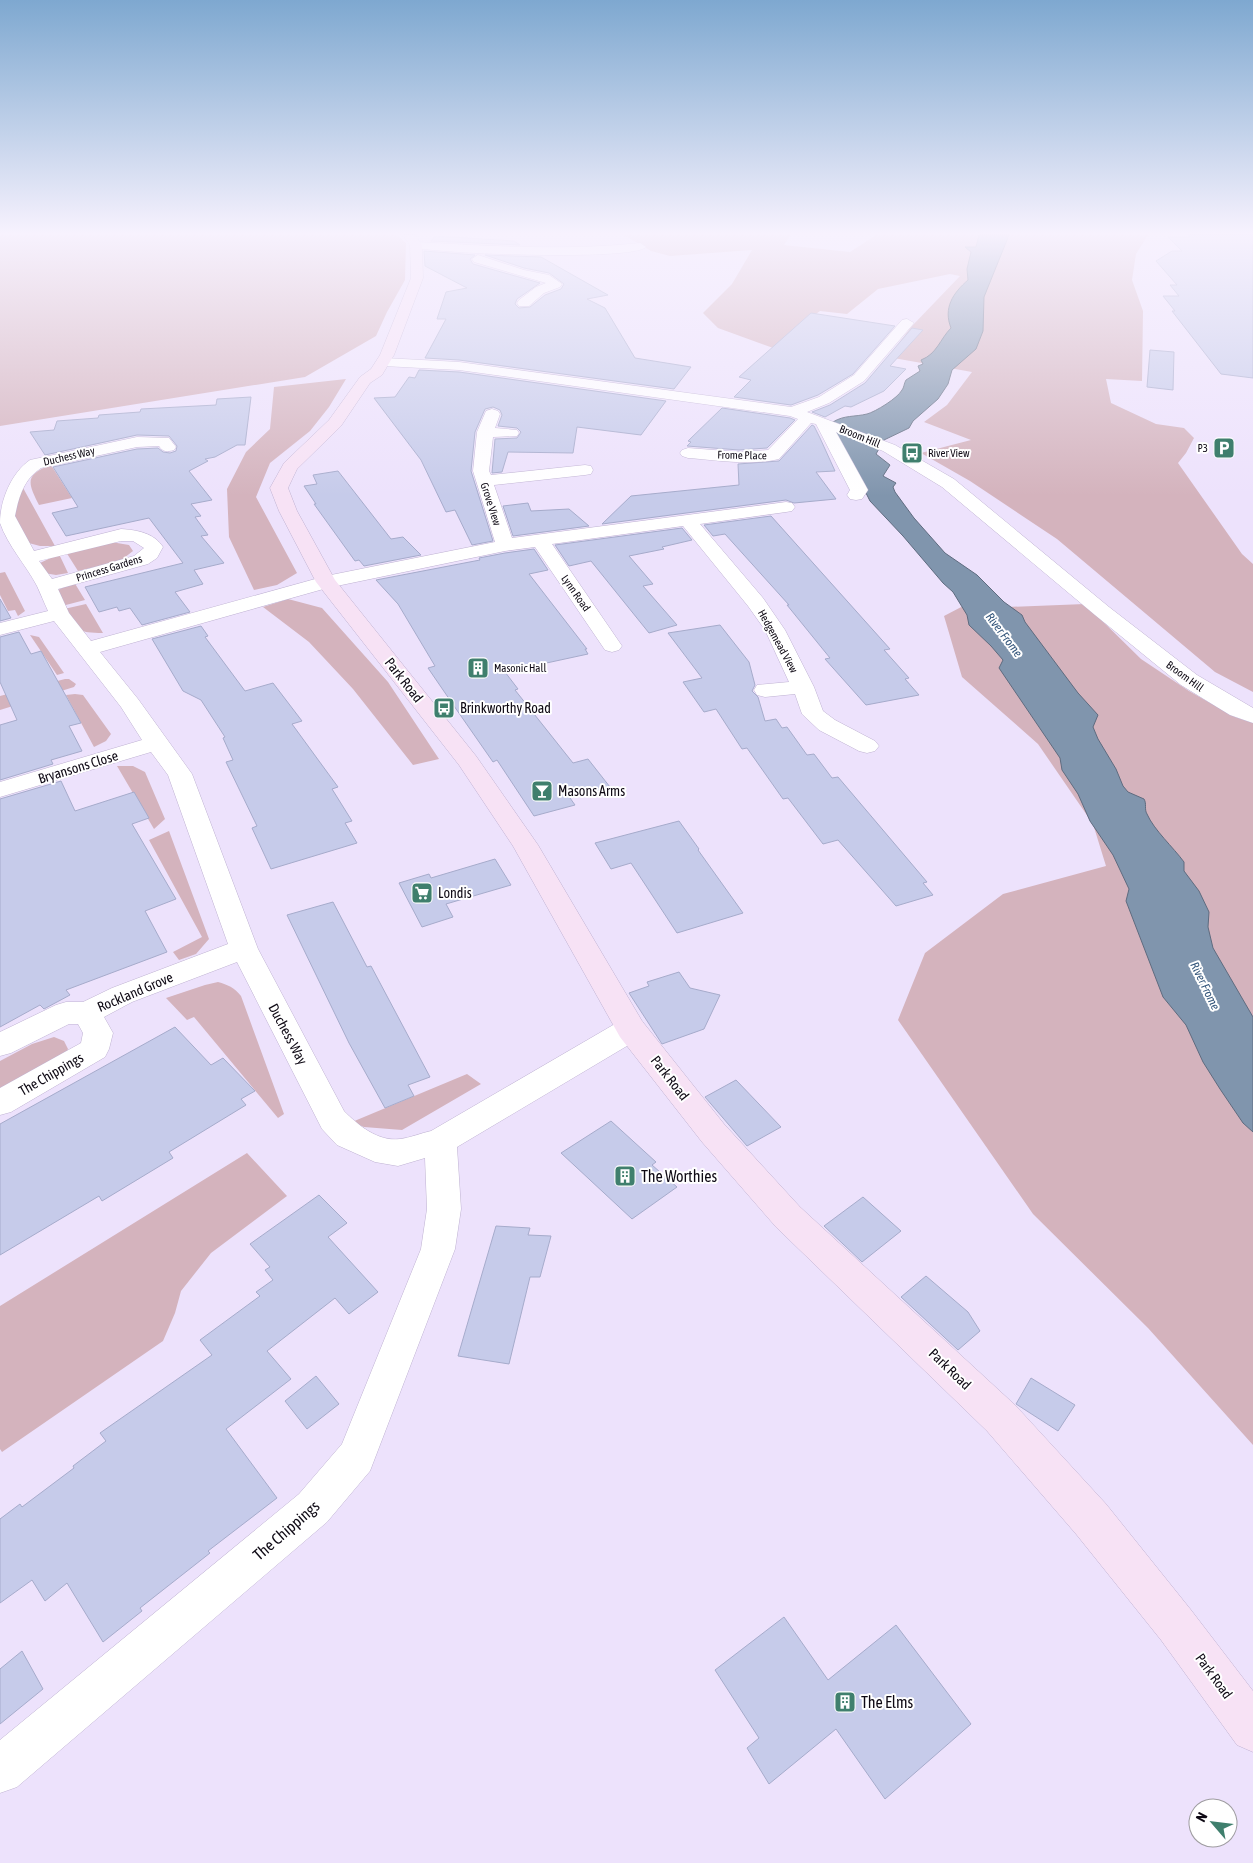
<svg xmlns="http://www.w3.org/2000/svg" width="1253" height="1863" font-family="'Asap Condensed',sans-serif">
<rect width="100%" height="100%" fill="#ede2fc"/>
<path fill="#d4b3bd" d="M 0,235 L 397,235 L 406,243 L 405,280 L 387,312 L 376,336 L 305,377 L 0,426 Z
M 624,235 L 791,235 L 784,245 L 850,252 L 876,235 L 1148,235 L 1136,254 L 1132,280 L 1143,311 L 1142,381 L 1106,379 L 1111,403 L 1156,424 L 1184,428 L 1194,438 L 1186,453 L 1178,463 L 1242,554 L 1253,564 L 1253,692 L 1215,672 L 1057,539 L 970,481 L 921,453 L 971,440 L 924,422 L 947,405 L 972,372 L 888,357 L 912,326 L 960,276 L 950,274 L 878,289 L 847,314 L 820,311 L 802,324 L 776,349 L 718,328 L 703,313 L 732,284 L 752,250 L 670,256 L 651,251 Z
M 346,379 L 329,407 L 310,431 L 270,463 L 256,497 L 297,573 L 277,585 L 254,590 L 229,537 L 227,489 L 246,452 L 270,429 L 274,387 Z
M 51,465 L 72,498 L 39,505 C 28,483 24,475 51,465 Z
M 22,486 L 55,546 L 40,546 L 25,542 L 12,518 Z
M 111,542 L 129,545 L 133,551 L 120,561 L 78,571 L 66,552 Z
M 59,554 L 68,573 L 56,575 L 44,573 L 39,566 L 40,563 Z
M 5,572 L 25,611 L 18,616 L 15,610 L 8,611 L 0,595 L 0,573 Z
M 74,582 L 85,600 L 62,606 L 56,591 Z
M 288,599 L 322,608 L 388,682 L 439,759 L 413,765 L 353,689 L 309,642 L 263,607 Z
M 86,604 L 103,633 C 79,633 74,630 64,609 Z
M 967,604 L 1007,607 L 1085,604 L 1141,659 L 1189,691 L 1235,717 L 1253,723 L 1253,1445 L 1148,1328 L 1033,1214 L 898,1020 L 925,953 L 1003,894 L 1106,866 L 1093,824 L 1038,744 L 962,677 L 944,616 Z
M 30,635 L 39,637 L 64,673 L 57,675 Z
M 65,679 L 69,679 L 76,684 L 74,687 L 0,710 L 0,696 Z
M 75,694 L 83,695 L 111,734 L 106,741 L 94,747 L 66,695 Z
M 117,766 L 133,766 L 145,772 L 165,819 L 154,829 Z
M 169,831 L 209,939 L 196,954 L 179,960 L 173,952 L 202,937 L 149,840 Z
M 218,982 C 228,985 234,987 241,996 L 284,1114 L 278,1118 L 194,1017 L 187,1020 L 166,998 L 205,985 Z
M 54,1037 L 64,1041 L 68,1049 L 66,1053 L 0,1092 L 0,1061 L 32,1044 Z
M 467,1074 L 481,1084 L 402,1130 L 364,1127 L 352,1122 Z
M 247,1153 L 287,1196 L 211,1253 L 181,1291 L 175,1313 L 163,1341 L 2,1452 L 0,1449 L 0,1306 Z"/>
<path fill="#8095ad" stroke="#5e6b7f" d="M 979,235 L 1009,235 L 984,297 L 983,331 L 976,349 L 952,370 L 948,384 L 938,399 L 913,421 L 909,428 L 884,440 L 876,454 L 890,465 L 883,476 L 896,483 L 893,487 L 895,492 L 914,518 L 945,553 L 977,575 L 1004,602 L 1022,615 L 1025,622 L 1078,693 L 1098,715 L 1093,727 L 1098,739 L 1116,769 L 1123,786 L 1128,792 L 1144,799 C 1147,804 1144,809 1147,814 C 1154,830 1173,847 1184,862 L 1184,871 L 1199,891 L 1209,912 L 1208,927 L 1213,948 L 1253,1017 L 1253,1132 L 1243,1123 L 1220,1089 L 1203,1062 L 1186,1025 L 1163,997 L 1126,901 L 1129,889 L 1113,855 L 1090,821 L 1078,794 L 1062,770 L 1060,758 L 999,668 L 1003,660 L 991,646 L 969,625 L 967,615 L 953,592 L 943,583 L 903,536 L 870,501 L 834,429 L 833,422 C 844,415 855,417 867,414 C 875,412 898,398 902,390 C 904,388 904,383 906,380 L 920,371 L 918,366 L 923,364 L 921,360 C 937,354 940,339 951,328 C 943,308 953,293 968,280 L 967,269 L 971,252 L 965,247 L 976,247 Z"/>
<path fill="#c6cbea" stroke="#a6abcb" d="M 1188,235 L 1253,235 L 1253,378 L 1221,374 L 1172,311 L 1175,311 L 1163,296 L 1179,296 L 1170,285 L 1177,285 L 1156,261 L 1172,251 L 1182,251 L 1168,237 L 1190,237 Z
M 435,236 L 514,241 L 520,245 L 431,241 Z
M 424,251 L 475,255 L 470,259 L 473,264 L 540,283 L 517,299 L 515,304 L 519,308 L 530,307 L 545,295 L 561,289 L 564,284 L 549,273 L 524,268 L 485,255 L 541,257 L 608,295 L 587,299 L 605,308 L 635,358 L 691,367 L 674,389 L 459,360 L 425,358 L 446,319 L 437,319 L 446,292 L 467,288 L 425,266 Z
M 811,313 L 895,326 L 853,374 L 818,395 L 791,405 L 734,397 L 751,380 L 739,377 Z
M 912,328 L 923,330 L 890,366 L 906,369 L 884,391 L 851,407 L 845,406 L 825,417 L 812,412 L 830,405 L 865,383 Z
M 1150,350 L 1174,352 L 1173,390 L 1147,387 Z
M 419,370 L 459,372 L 666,401 L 641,435 L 577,427 L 573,453 L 508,452 L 502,472 L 492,473 L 495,439 L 517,438 L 521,432 L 517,428 L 498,426 L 502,415 L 500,410 L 493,407 L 485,409 L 475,432 L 471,471 L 493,541 L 472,545 L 455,510 L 446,512 L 421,460 L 374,398 L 395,397 L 409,377 L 415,378 Z
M 251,397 L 245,445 L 237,445 L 215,457 L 205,459 L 208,461 L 189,471 L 212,500 L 191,504 L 201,516 L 195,517 L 208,535 L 201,536 L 224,563 L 194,570 L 203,584 L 175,592 L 190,612 L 142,625 L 130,608 L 119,611 L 117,607 L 99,612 L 85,587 L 183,563 L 149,518 L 66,536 L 52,513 L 78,507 L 53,467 L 137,449 L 158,448 L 163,452 L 170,453 L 176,451 L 177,446 L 169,436 L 137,435 L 45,455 L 30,432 L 54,430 L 57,421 L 98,418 L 99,415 L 140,412 L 141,409 L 216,405 L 217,399 Z
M 722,408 L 790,418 L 795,420 L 767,448 L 739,450 L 687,446 L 691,442 L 688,441 Z
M 812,425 L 814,426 L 820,438 L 835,471 L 816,472 L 836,499 L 794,503 L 786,500 L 602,524 L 631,496 L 739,485 L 738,464 L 779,461 Z
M 338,471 L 391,539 L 403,537 L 421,555 L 364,566 L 359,560 L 355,561 L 314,504 L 316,504 L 304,486 L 317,484 L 313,475 Z
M 528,503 L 531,511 L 569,509 L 589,526 L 513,536 L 503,506 Z
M 771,516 L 890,649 L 884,650 L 909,678 L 905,679 L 919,695 L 866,705 L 825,659 L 830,658 L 787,605 L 789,605 L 725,534 L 713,536 L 704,525 Z
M 682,528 L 692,540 L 662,547 L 664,549 L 629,556 L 653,584 L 643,586 L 677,625 L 649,633 L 591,561 L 569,566 L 555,545 Z
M 534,549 L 548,570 L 529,574 L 587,649 L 585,649 L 588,654 L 505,672 L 518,689 L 515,690 L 573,763 L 588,759 L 610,787 L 570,798 L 575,805 L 534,816 L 497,760 L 493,762 L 454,706 L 428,668 L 435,666 L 398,604 L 376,580 L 480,560 L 479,558 L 505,553 Z
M 0,599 L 11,618 L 0,621 Z
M 720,625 L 749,662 L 755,685 L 752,691 L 758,697 L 765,721 L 776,719 L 782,728 L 787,727 L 807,755 L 814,754 L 832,778 L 838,777 L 927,882 L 923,883 L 933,895 L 896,906 L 838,840 L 823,844 L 788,798 L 783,799 L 747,748 L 742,749 L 716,709 L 704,712 L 683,682 L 702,678 L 668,633 Z
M 201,626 L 208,636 L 205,637 L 245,691 L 273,683 L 302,721 L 292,724 L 338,787 L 332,789 L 352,821 L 345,823 L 357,843 L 271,869 L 252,828 L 257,826 L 226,762 L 233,760 L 223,738 L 225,737 L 201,700 L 183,691 L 152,639 Z
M 19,632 L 31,654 L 41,651 L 81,723 L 69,726 L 82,751 L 51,760 L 53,764 L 0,780 L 0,725 L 17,720 L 0,682 L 0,637 Z
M 61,781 L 75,811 L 134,792 L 149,818 L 132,824 L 176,899 L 145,911 L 167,952 L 66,990 L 70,995 L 44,1009 L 40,1005 L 0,1027 L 0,799 Z
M 679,821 L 699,849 L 698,850 L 743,913 L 677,933 L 631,863 L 611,869 L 595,843 Z
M 495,859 L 511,885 L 446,904 L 453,917 L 422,927 L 399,883 L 429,874 L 431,878 Z
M 333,902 L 367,967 L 371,966 L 430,1077 L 408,1085 L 414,1096 L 385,1108 L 349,1043 L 287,915 Z
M 679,972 L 690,988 L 720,995 L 704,1029 L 662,1044 L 629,993 L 649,986 L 647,982 Z
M 175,1027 L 211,1065 L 223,1058 L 255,1091 L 241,1099 L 246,1105 L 169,1152 L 173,1158 L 102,1201 L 99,1196 L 0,1255 L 0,1124 Z
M 736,1080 L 781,1127 L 747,1146 L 705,1097 Z
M 611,1121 L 656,1162 L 652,1165 L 677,1187 L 632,1219 L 561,1153 Z
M 319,1195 L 347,1223 L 328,1237 L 378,1292 L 349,1314 L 335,1298 L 267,1351 L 291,1379 L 226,1429 L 277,1498 L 208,1551 L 210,1553 L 140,1608 L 142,1611 L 103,1642 L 67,1583 L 45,1601 L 32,1580 L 0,1603 L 0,1519 L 20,1504 L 22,1507 L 74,1468 L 73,1466 L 106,1441 L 100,1433 L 212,1355 L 200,1340 L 260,1296 L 256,1292 L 273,1280 L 265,1270 L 270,1267 L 250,1244 Z
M 863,1197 L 901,1231 L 862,1262 L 824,1226 Z
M 496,1226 L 530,1228 L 528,1235 L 551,1236 L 540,1277 L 530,1277 L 509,1364 L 458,1356 Z
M 926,1276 L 968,1312 L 980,1331 L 958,1350 L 901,1297 Z
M 316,1376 L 339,1404 L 307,1429 L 285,1401 Z
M 1031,1378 L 1075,1405 L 1058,1431 L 1016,1404 Z
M 784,1617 L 828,1680 L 896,1625 L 971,1724 L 885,1799 L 836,1729 L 769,1784 L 747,1748 L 759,1738 L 715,1670 Z
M 22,1651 L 43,1689 L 0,1724 L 0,1669 Z"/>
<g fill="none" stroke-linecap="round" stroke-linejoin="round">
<g stroke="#bfb2d2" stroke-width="1">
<path id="street" d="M 416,242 C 491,246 565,251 640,243 L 646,247 C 632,261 438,254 412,247 L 410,245 L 412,243 Z
M 478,255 L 524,270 L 549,275 L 562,284 L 560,287 L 544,293 L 529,306 L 519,306 L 517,303 L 519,300 L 536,287 L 546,283 L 474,262 L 472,259 Z
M 907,319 L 914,323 L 864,381 L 829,403 L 807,412 L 895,445 L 954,479 L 1109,607 L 1197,675 L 1253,708 L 1253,723 L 1230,715 L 1181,685 L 1095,615 L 942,487 L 883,451 L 836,432 L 868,490 L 862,499 L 856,500 L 850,499 L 847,495 L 850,490 L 816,424 L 811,423 L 779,459 C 750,466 717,460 688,458 L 682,456 L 680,453 L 682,450 L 688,448 L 739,452 L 768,450 L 798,419 L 790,416 L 459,370 L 384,366 L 379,365 L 377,362 L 379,359 L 384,358 L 459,362 L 791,407 L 819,397 L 854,375 L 902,320 Z
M 492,409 L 498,411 L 500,414 L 495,428 L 517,430 L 519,433 L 517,436 L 493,437 L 489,471 L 491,475 L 585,465 L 591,466 L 593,470 L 591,474 L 585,475 L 494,485 L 512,538 L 786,502 L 792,503 L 795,507 L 792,511 L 786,512 L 700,524 L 763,598 L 785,630 L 814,687 L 823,711 L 835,720 L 875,741 L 879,746 L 875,751 L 867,753 L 859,751 L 819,730 L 802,714 L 795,694 L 765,697 L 757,695 L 754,690 L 757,685 L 789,682 L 765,630 L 748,606 L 683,526 L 552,544 L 622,646 L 619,650 L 612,652 L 605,650 L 535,547 L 505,551 L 327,588 L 100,652 L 138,699 L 192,774 L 258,949 L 344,1111 C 358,1125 378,1142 400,1139 C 410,1138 421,1133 431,1131 L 620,1021 L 631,1018 L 642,1021 L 646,1029 L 642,1037 L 457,1147 L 461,1209 L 455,1249 L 370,1471 L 327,1522 L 17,1787 L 0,1793 L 0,1740 L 299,1494 L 342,1444 L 421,1249 L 427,1209 L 425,1158 L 398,1166 L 375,1162 L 337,1145 L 322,1129 L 237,962 L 132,1002 L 104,1017 L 113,1033 L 109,1049 L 105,1057 L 11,1112 L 0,1115 L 0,1088 L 81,1043 L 83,1033 L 78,1024 L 69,1024 L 11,1053 L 0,1056 L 0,1032 L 56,1005 L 66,1002 L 83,1002 L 112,988 L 228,944 L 168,775 L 151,752 L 0,797 L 0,782 L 142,740 L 121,707 L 54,621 L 0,635 L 0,623 L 48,611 C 44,603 41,594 37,586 C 26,565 8,546 0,523 C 0,500 12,472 30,460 L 137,437 L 169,438 L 176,447 L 174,450 C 167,452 163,452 159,446 L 137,447 L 41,468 C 24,479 19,496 15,516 L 34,551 L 121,529 C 137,530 154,533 163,547 L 157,558 L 148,564 L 58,589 L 69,613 L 91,641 L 326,576 L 495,542 L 473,471 L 477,432 L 486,411 ZM 121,541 L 133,541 L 144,548 L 134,556 L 52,579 L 39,561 Z"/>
</g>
<g stroke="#bfb2d2" stroke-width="1">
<path id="secondary" d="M 403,235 L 415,235 L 422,245 L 423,278 L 394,355 L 382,375 L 370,383 L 341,426 L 297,469 L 288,488 L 297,511 L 335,580 L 476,756 L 538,845 L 642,1021 L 724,1124 L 800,1207 L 1015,1405 L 1106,1504 L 1191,1610 L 1253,1691 L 1253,1752 L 1237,1745 L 1161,1640 L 1076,1534 L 987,1431 L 776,1227 L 702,1142 L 620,1037 L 513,846 L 459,765 L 316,582 L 279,511 L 270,488 L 284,463 L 329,420 L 360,377 L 371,369 L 380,355 L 411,278 L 410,245 Z"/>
</g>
<use href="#street" fill="#fff" fill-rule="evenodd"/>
<use href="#secondary" fill="#f7e2f5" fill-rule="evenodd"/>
</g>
<linearGradient id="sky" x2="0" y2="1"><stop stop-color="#7ea8d0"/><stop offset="0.47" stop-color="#f7f2fe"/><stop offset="1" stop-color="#f7f2fe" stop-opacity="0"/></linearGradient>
<rect width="1253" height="496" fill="url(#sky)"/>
<defs>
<g id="parking-square" transform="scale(1.125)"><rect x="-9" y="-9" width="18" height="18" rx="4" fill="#3f7f6d" stroke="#fff"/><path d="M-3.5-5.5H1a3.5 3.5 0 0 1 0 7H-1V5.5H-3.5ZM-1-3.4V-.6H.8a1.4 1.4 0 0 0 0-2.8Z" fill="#fff"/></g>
<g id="bus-square" transform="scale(1.125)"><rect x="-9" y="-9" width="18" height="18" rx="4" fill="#3f7f6d" stroke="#fff"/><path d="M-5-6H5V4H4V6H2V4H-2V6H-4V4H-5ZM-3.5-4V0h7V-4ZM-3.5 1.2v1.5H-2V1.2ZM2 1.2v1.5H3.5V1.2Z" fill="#fff"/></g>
<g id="building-square" transform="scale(1.125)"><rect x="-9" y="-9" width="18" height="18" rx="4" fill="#3f7f6d" stroke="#fff"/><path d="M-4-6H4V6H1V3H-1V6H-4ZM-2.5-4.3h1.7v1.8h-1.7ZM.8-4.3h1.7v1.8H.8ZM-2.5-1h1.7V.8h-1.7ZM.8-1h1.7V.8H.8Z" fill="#fff"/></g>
<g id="bar-square" transform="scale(1.125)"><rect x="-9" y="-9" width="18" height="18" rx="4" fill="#3f7f6d" stroke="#fff"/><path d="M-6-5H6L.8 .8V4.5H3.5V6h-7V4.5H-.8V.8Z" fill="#fff"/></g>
<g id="supermarket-square" transform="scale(1.125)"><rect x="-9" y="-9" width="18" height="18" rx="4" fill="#3f7f6d" stroke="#fff"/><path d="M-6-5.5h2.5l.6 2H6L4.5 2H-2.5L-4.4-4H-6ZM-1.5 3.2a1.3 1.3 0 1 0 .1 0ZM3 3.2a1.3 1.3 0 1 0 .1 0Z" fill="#fff"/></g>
</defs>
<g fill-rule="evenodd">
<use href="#parking-square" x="1224" y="448"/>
<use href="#bus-square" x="912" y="453"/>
<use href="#building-square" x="478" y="668"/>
<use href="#bus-square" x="444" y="708"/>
<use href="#bar-square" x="542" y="791"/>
<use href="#supermarket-square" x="422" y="893"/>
<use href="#building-square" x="625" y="1176"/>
<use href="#building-square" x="845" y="1702"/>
</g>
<g text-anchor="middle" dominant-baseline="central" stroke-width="4" stroke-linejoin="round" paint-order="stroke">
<g font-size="11" fill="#0e0914" stroke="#fff">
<text transform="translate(860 436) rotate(22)">Broom Hill</text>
<text transform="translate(742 455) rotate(1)">Frome Place</text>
<text transform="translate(69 456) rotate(-13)">Duchess Way</text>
<text transform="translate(491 504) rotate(72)">Grove View</text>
<text transform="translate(109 568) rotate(-17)">Princess Gardens</text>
<text transform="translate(576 593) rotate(55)">Lynn Road</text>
<text transform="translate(778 641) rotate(61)">Hedgemead View</text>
<text transform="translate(1185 676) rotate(36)">Broom Hill</text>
</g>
<g font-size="11" fill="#0e0914" stroke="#fff" text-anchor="start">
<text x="1208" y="448" text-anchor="end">P3</text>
<text x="928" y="453">River View</text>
<text x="494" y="668">Masonic Hall</text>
</g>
<g font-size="12" font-style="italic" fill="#34567b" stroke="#fff">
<text transform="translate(1004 635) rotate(53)">River Frome</text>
<text transform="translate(1205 986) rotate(64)">River Frome</text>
</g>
<g font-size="14" fill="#0e0914" stroke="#fff">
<text transform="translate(404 680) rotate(52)">Park Road</text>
<text transform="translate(78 767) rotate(-17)">Bryansons Close</text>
<text transform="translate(135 992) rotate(-23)">Rockland Grove</text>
<text transform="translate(288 1034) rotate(62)">Duchess Way</text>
<text transform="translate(51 1074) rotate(-30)">The Chippings</text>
<text transform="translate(670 1078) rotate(52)">Park Road</text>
<text transform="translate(950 1369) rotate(44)">Park Road</text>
<text transform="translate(1214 1676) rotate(54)">Park Road</text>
</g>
<g font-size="14" fill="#0e0914" stroke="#fff" text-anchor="start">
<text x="460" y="708">Brinkworthy Road</text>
<text x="558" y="791">Masons Arms</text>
<text x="438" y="893">Londis</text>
</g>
<g font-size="16" fill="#0e0914" stroke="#fff" text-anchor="start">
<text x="641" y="1176">The Worthies</text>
<text x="861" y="1702">The Elms</text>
</g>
<g font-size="16" fill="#0e0914" stroke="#fff">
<text transform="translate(286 1530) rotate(-41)">The Chippings</text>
</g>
</g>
<g transform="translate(1213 1823) rotate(298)"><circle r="24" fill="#ffffff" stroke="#9f9da1"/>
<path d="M0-4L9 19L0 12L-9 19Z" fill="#3f7f6d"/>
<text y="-8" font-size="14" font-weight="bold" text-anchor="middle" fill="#0e0914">N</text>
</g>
</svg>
